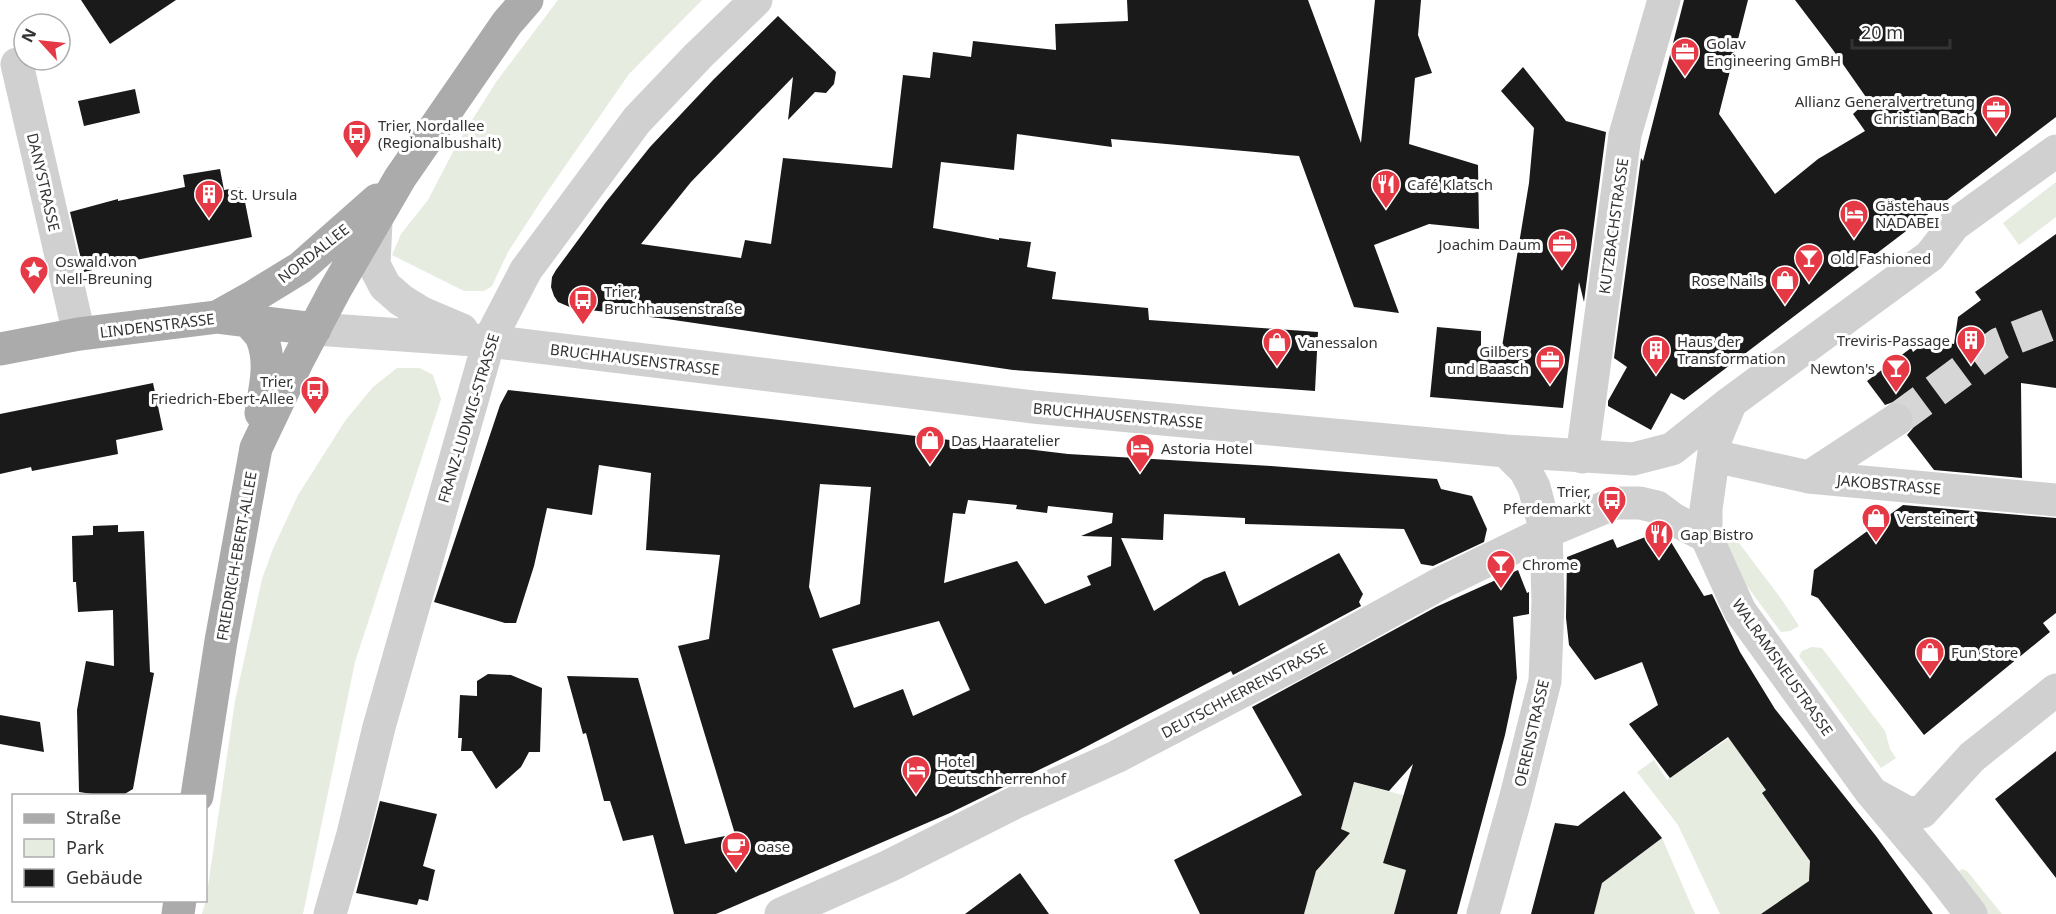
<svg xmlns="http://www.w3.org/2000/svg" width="2056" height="914" font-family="'Noto Sans',sans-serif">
<rect width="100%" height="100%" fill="#fff"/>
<path fill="#e6ecdf" d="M 558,0 L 702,0 L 629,74 L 543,198 L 508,252 L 492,286 L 484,291 L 464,291 L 392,255 L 401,234 L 428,200 L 457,144 L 496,82 Z
M 2056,182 L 2056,217 L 2019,245 L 2003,223 Z
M 397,368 L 420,368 L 433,375 L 441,399 L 355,662 L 303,914 L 202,914 L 206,900 L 235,701 L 262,579 L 273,549 L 298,495 L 345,421 L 373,387 Z
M 1730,531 L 1782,600 L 1799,626 L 1790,631 L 1781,632 L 1738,574 L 1721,535 Z
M 1812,647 L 1822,648 L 1885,731 L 1890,749 L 1896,758 L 1881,768 L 1799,656 L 1802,651 Z
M 1729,738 L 1766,790 L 1762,793 L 1819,874 L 1762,914 L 1720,914 L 1678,825 L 1637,772 L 1654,760 L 1667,780 Z
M 1354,782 L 1433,803 L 1389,842 L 1383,863 L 1406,870 L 1394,914 L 1304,914 L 1316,871 L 1350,833 L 1341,829 Z
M 1662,838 L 1695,914 L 1594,914 L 1602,883 Z
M 1962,869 L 1967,871 L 2002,914 L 1987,914 L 1958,872 Z"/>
<path fill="#1a1a1a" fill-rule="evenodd" d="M 81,0 L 176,0 L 110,44 Z
M 1127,0 L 1308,0 L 1361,143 L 1375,0 L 1421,0 L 1418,35 L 1432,73 L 1415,78 L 1409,144 L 1478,165 L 1479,229 L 1429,224 L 1374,245 L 1399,313 L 1354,307 L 1299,156 L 1111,139 L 1112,147 L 1017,134 L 1014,170 L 941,162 L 933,228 L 999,240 L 999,238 L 1031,242 L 1027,267 L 1056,272 L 1052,299 L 1148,308 L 1149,320 L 1318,332 L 1315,391 L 1013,370 L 667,319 L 572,308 L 558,302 L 554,296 L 551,287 L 552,277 L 556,270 L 606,202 L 650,147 L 714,79 L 778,16 L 836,72 L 834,84 L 826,93 L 815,92 L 788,120 L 793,77 L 691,182 L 641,244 L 741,258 L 745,240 L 771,244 L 783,158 L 892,168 L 903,75 L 930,78 L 933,52 L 971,57 L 973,41 L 1056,50 L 1055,24 L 1128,21 Z
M 1684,0 L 1748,0 L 1719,114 L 1775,194 L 1818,159 L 1865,131 L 1853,114 L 1868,100 L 1833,50 L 1795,0 L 2056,0 L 2056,117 L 1684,400 L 1671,393 L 1651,430 L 1608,406 L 1608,401 L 1627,367 L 1614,358 L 1641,158 L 1643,161 Z
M 1523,67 L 1566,121 L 1606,132 L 1584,302 L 1579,282 L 1563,408 L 1430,397 L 1437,327 L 1481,331 L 1481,357 L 1500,359 L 1529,183 L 1534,128 L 1501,91 Z
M 135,89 L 140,113 L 84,126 L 78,101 Z
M 220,169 L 224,190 L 242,187 L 252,237 L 131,261 L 84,272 L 70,212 L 118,199 L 118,201 L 185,187 L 183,175 Z
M 2056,234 L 2056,388 L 2021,383 L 2022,478 L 1934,470 L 1907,435 L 1913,428 L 1915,420 L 1911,409 L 1904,403 L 1896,401 L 1885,405 L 1867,381 L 1911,348 L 1913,352 L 1928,340 L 1954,344 L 1958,317 L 1981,300 L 1975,292 Z
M 153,383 L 163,430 L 116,440 L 118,454 L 32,471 L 31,467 L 0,474 L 0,414 Z
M 508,390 L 797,422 L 1068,454 L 1271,466 L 1437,479 L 1441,489 L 1472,496 L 1487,529 L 1484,542 L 1433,566 L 1421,564 L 1404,529 L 1245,524 L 1245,518 L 1164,514 L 1163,540 L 1121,538 L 1154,611 L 1204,579 L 1225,571 L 1239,606 L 1339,553 L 1363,594 L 1359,602 L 1361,606 L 1233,675 L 1231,671 L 1078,751 L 950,813 L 716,914 L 674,914 L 653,835 L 623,841 L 610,801 L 604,801 L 586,733 L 583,734 L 567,676 L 638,678 L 685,844 L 735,834 L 678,646 L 709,639 L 720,555 L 646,550 L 651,473 L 599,465 L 592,515 L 547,508 L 534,566 L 516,623 L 505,623 L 434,602 L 500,405 ZM 820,484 L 871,487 L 860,604 L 820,618 L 809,587 ZM 968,500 L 1017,505 L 1016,509 L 1047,513 L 1048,506 L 1113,513 L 1112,523 L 1081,536 L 1112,537 L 1111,566 L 1087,576 L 1091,585 L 1045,604 L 1017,561 L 944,583 L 953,513 L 965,514 ZM 939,621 L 970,690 L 913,716 L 903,689 L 854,708 L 832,649 Z
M 1903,505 L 2056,518 L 2056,613 L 2043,623 L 2050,632 L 1924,735 L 1818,598 L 1811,595 L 1814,570 Z
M 118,525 L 118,532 L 144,531 L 150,672 L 154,673 L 133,789 L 123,795 L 99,795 L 79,792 L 77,710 L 86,661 L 114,666 L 113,610 L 78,612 L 76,582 L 73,582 L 72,536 L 93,535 L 93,526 Z
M 1648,536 L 1659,546 L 1671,542 L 1704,596 L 1712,594 L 1740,652 L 1775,709 L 1876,836 L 1933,914 L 1761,914 L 1809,881 L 1810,861 L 1762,793 L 1766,790 L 1728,737 L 1670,778 L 1629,724 L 1658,705 L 1642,662 L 1595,680 L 1569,645 L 1566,618 L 1567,557 L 1613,539 L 1617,548 Z
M 1518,570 L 1527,593 L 1529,592 L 1529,614 L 1513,617 L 1517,678 L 1505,735 L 1457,914 L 1394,914 L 1406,870 L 1383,863 L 1413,764 L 1389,791 L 1354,782 L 1341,829 L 1350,833 L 1316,871 L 1304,914 L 1200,914 L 1174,860 L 1302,795 L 1252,707 L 1436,607 Z
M 488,674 L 511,675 L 542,688 L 540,752 L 529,752 L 521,767 L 496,789 L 472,751 L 461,751 L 462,738 L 458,738 L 460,695 L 477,696 L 477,681 Z
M 0,715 L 40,722 L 44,752 L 0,744 Z
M 2056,751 L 2056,878 L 1995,799 Z
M 1624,791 L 1662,838 L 1602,883 L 1594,914 L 1531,914 L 1555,823 L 1578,826 Z
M 380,801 L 437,814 L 423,866 L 435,870 L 428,901 L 419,899 L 417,905 L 356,893 Z
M 1020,873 L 1049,914 L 965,914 Z"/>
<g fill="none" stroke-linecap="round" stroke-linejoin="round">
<path stroke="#d6d6d6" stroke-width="33" stroke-dasharray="33 16" stroke-linecap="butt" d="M 1896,420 L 1999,344 L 2056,322"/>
<path stroke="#d0d0d0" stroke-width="33" d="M 17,64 L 79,334
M 376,222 L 374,265 L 385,286 L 401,300 L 422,313 L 462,330
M 315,329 L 489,341 L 1033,407 L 1506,451 L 1633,459 L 1672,449 L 1731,402 L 1930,256 L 1954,225 L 2056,151
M 1731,402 L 1716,438 L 1706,509 L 1706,536 L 1740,611 L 1871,792 L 1940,874 L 1971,914
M 1582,457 L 1625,135 L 1664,0
M 1723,458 L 1809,477 L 2056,500
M 1809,477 L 1896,420
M 1877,796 L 1908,813 L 1922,812 L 1972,757 L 2056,690
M 330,914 L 353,834 L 379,727 L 489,341 L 526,270 L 637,120 L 698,56 L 756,0
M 781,914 L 889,866 L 1014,803 L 1116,757 L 1300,661 L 1443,582 L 1546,532 L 1615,503 L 1640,503 L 1657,507 L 1673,519 L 1706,536
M 1483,914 L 1515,800 L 1545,681 L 1548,602 L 1546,532 L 1534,487 L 1525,470 L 1506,451"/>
<path stroke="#ababab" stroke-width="33" d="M 217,317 L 251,298 L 300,268 L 377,200
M 247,320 C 252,326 259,332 262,338 C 272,363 265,388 261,413
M 0,349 L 79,334 L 217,317 L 315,329
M 197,796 L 221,641 L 256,448 L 299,358 L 335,290 L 400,178 L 507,23 L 527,0
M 178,914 L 180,900"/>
</g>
<defs>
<g id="office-pin" transform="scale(1.5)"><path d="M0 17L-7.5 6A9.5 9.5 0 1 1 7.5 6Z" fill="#e63946" stroke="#fff"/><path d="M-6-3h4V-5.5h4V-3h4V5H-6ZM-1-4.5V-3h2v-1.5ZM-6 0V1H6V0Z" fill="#fff"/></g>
<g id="bus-pin" transform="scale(1.5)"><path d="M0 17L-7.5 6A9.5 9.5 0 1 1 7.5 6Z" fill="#e63946" stroke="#fff"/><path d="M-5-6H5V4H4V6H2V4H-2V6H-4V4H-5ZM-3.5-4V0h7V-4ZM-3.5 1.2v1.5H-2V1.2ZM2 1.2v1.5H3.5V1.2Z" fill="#fff"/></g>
<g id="restaurant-pin" transform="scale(1.5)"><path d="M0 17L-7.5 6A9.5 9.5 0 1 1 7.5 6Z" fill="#e63946" stroke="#fff"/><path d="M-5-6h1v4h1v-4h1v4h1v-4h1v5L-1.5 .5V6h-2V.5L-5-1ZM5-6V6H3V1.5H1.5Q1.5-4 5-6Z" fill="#fff"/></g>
<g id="building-pin" transform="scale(1.5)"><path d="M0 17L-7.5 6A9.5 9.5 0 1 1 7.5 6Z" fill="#e63946" stroke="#fff"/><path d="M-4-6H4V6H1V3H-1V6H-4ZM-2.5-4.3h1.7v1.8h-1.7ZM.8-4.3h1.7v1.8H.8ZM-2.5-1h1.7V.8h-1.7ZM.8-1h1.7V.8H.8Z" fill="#fff"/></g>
<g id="hotel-pin" transform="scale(1.5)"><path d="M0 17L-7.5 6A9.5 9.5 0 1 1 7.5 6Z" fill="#e63946" stroke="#fff"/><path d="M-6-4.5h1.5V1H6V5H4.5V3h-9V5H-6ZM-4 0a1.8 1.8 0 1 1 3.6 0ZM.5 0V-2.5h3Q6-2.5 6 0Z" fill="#fff"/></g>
<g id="bar-pin" transform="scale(1.5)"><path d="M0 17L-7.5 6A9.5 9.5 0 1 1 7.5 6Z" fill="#e63946" stroke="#fff"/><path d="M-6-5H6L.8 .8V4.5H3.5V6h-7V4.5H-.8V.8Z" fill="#fff"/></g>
<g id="sight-pin" transform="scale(1.5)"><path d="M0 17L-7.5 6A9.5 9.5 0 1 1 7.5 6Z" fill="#e63946" stroke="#fff"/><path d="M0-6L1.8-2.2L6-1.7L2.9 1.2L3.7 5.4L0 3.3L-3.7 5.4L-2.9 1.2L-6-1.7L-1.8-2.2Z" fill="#fff"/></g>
<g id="shop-pin" transform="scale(1.5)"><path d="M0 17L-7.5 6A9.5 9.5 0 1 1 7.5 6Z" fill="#e63946" stroke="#fff"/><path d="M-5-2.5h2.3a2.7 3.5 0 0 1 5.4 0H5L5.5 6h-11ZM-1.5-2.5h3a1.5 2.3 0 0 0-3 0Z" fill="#fff"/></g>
<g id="cafe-pin" transform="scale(1.5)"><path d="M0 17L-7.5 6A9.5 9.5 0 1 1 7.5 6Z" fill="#e63946" stroke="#fff"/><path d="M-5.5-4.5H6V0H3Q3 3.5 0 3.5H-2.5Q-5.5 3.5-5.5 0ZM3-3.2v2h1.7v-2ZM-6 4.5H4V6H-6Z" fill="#fff"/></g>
</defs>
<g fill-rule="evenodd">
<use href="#office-pin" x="1685" y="52"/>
<use href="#office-pin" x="1996" y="110"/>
<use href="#bus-pin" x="357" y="134"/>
<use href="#restaurant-pin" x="1386" y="184"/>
<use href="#building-pin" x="209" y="194"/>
<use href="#hotel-pin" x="1854" y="214"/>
<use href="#office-pin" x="1562" y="244"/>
<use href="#bar-pin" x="1809" y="258"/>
<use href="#sight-pin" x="34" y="270"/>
<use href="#shop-pin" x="1785" y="280"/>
<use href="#bus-pin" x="583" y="300"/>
<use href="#building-pin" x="1971" y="340"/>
<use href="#shop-pin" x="1277" y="342"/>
<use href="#building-pin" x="1656" y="350"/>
<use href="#office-pin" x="1550" y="360"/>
<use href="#bar-pin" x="1896" y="368"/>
<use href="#bus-pin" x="315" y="390"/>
<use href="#shop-pin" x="930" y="440"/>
<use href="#hotel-pin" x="1140" y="448"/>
<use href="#bus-pin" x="1612" y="500"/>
<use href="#shop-pin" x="1876" y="518"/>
<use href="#restaurant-pin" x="1659" y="534"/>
<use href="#bar-pin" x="1501" y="564"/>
<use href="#shop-pin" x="1930" y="652"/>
<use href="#hotel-pin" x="916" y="770"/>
<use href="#cafe-pin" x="736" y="846"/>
</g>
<g text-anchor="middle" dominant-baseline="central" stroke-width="6" stroke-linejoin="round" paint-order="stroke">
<g font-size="15" fill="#333" stroke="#fff" text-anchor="start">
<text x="1706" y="43">Golav<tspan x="1706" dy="17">Engineering GmBH</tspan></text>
<text x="1975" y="101" text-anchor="end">Allianz Generalvertretung<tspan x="1975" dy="17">Christian Bach</tspan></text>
<text x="378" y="125">Trier, Nordallee<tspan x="378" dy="17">(Regionalbushalt)</tspan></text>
<text x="1407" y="184">Café Klatsch</text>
<text x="230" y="194">St. Ursula</text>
<text x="1875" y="205">Gästehaus<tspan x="1875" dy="17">NADABEI</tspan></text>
<text x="1541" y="244" text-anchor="end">Joachim Daum</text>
<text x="1830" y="258">Old Fashioned</text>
<text x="55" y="261">Oswald von<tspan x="55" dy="17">Nell-Breuning</tspan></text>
<text x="1764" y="280" text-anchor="end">Rose Nails</text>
<text x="604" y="291">Trier,<tspan x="604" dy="17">Bruchhausenstraße</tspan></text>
<text x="1950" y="340" text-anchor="end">Treviris-Passage</text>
<text x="1677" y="341">Haus der<tspan x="1677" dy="17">Transformation</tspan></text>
<text x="1298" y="342">Vanessalon</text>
<text x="1529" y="351" text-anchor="end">Gilbers<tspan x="1529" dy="17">und Baasch</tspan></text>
<text x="1875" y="368" text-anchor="end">Newton's</text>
<text x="294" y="381" text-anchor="end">Trier,<tspan x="294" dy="17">Friedrich-Ebert-Allee</tspan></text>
<text x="951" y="440">Das Haaratelier</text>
<text x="1161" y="448">Astoria Hotel</text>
<text x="1591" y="491" text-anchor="end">Trier,<tspan x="1591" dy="17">Pferdemarkt</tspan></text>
<text x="1897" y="518">Versteinert</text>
<text x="1680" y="534">Gap Bistro</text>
<text x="1522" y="564">Chrome</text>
<text x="1951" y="652">Fun Store</text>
<text x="937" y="761">Hotel<tspan x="937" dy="17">Deutschherrenhof</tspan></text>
<text x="757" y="846">oase</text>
</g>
<g font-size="15" fill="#333" stroke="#fff">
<text transform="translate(44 182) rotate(77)">DANYSTRASSE</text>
<text transform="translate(1613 226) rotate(-82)">KUTZBACHSTRASSE</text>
<text transform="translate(313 253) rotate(-38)">NORDALLEE</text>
<text transform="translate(157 325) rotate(-7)">LINDENSTRASSE</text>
<text transform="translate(635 359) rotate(7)">BRUCHHAUSENSTRASSE</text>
<text transform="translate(1118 415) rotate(5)">BRUCHHAUSENSTRASSE</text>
<text transform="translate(468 418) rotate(-73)">FRANZ-LUDWIG-STRASSE</text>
<text transform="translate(1889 484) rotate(5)">JAKOBSTRASSE</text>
<text transform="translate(236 556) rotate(-80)">FRIEDRICH-EBERT-ALLEE</text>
<text transform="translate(1783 667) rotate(55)">WALRAMSNEUSTRASSE</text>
<text transform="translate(1244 690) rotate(-28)">DEUTSCHHERRENSTRASSE</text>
<text transform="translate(1531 733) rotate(-77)">OERENSTRASSE</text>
</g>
</g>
<rect x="12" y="794" width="195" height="108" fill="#ffffff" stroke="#adadad" stroke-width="1.5"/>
<rect x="24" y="814" width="30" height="9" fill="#ababab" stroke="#adadad" stroke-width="1.5"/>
<text x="66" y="824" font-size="18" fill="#333333">Straße</text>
<rect x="24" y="839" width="30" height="18" fill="#e6ecdf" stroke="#adadad" stroke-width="1.5"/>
<text x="66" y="854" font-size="18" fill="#333333">Park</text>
<rect x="24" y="869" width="30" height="18" fill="#1a1a1a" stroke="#adadad" stroke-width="1.5"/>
<text x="66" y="884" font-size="18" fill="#333333">Gebäude</text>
<g transform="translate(42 42) rotate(297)"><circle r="28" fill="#ffffff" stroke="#adadad" stroke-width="1.5"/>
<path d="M0-4.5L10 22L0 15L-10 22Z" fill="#e63946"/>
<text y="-9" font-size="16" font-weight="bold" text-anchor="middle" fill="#333333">N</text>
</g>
<path d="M1852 39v9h98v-9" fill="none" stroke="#333333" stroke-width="3"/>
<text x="1861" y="39" font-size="18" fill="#333333" stroke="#ffffff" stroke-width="4.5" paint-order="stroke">20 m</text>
</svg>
